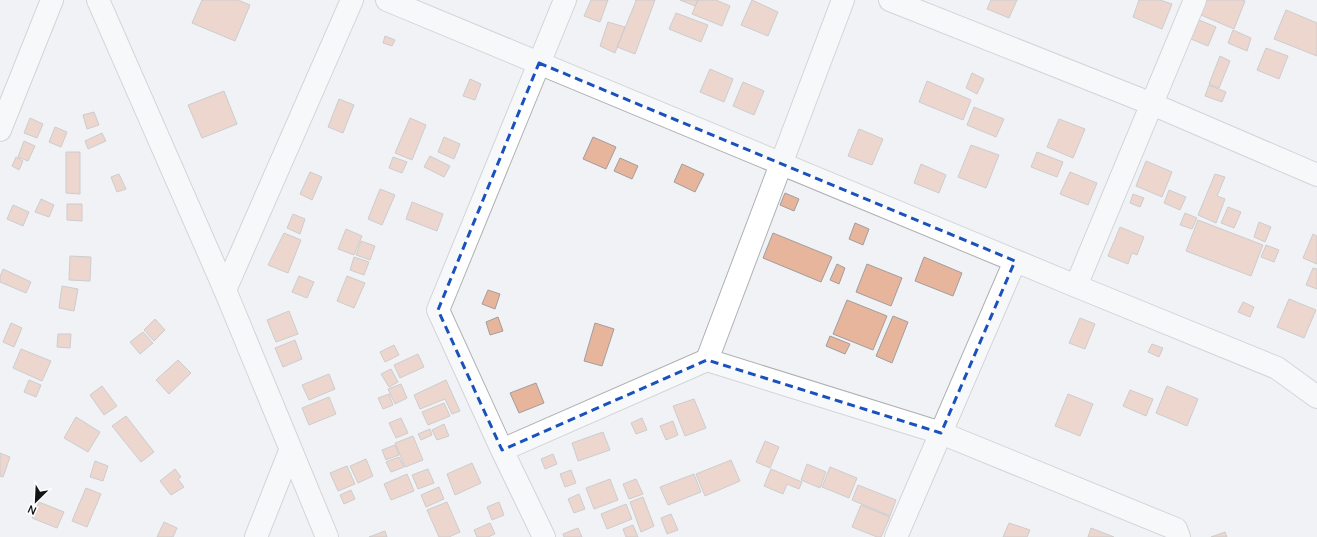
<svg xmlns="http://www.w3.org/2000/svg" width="1317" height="537" font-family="Manrope,sans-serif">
<rect width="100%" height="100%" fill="#f0f2f5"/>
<path fill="#e7b49c" stroke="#a19e9d" d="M 202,0 L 238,0 L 250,5 L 235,41 L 192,23 Z
M 591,0 L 608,0 L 600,22 L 584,16 Z
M 635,0 L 655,0 L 635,54 L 617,47 L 636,1 Z
M 680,0 L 698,0 L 695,6 Z
M 698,0 L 716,0 L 730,6 L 722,26 L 692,14 Z
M 752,0 L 778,12 L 768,36 L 741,25 Z
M 991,0 L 1017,0 L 1009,18 L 987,9 Z
M 1139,0 L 1160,0 L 1172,4 L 1162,29 L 1133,17 Z
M 1207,0 L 1242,0 L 1245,1 L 1234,29 L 1201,15 Z
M 1286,10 L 1317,23 L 1317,56 L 1274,39 Z
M 676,13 L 708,25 L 701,42 L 669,29 Z
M 1199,20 L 1216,27 L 1208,46 L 1191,39 Z
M 608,22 L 625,27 L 615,53 L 600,46 Z
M 1233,30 L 1251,38 L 1247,51 L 1228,43 Z
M 385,36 L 395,40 L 392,46 L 383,43 Z
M 1266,48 L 1288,56 L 1279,79 L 1257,70 Z
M 1220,56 L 1230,61 L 1219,88 L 1209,84 Z
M 710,69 L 733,79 L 724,102 L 700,92 Z
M 972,73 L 984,79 L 977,94 L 966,88 Z
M 470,79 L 481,84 L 475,100 L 463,96 Z
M 927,81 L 971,100 L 963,120 L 919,102 Z
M 743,82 L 764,91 L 754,115 L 733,106 Z
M 1209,85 L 1226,92 L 1222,102 L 1205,96 Z
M 224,91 L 237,124 L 202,138 L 188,105 Z
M 339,99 L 354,105 L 343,133 L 328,127 Z
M 974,107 L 1004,119 L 996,137 L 967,125 Z
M 94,112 L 99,125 L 87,129 L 83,115 Z
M 30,118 L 43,124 L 37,138 L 24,133 Z
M 410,118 L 426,125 L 412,160 L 395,153 Z
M 1059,119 L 1085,129 L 1073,158 L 1047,147 Z
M 55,127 L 67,132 L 61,147 L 49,142 Z
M 859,129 L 883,139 L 872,165 L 848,156 Z
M 102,133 L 106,141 L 88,149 L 85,141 Z
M 444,137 L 460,144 L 454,159 L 438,152 Z
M 593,137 L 616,147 L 606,169 L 583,159 Z
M 24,141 L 35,146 L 28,161 L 18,157 Z
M 971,145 L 999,155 L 986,188 L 958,177 Z
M 66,152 L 80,152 L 80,194 L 66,193 Z
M 1037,152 L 1063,162 L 1057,177 L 1031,167 Z
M 430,156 L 450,166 L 444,177 L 424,167 Z
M 16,157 L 23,161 L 19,170 L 12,166 Z
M 393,157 L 407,162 L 402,173 L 389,168 Z
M 620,158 L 638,166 L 632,179 L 614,171 Z
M 1146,161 L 1172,172 L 1162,197 L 1136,186 Z
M 682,164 L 704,174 L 695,192 L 674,182 Z
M 921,164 L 946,175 L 939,193 L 914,183 Z
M 310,172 L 322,177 L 312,200 L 300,194 Z
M 1070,172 L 1097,183 L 1088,205 L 1060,194 Z
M 119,174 L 126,189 L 117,192 L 111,177 Z
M 1215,174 L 1225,177 L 1217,196 L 1225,199 L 1216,223 L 1198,215 Z
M 380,189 L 395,195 L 382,225 L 368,219 Z
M 1169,190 L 1186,197 L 1180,210 L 1164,203 Z
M 785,193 L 799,199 L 794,211 L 780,205 Z
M 1133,194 L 1144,198 L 1140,207 L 1130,203 Z
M 41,199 L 54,205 L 49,217 L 35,212 Z
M 412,202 L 443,214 L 437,231 L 406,219 Z
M 67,204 L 82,204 L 82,221 L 67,220 Z
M 13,205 L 29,212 L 23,226 L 7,219 Z
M 1228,207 L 1241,212 L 1234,228 L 1221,223 Z
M 1185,213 L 1197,218 L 1192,229 L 1180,225 Z
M 293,214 L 305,219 L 300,234 L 287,228 Z
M 1198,220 L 1263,245 L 1251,276 L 1186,251 Z
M 1259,222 L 1271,227 L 1265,242 L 1254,237 Z
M 855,223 L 869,229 L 863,245 L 849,239 Z
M 1120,227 L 1144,237 L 1137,255 L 1132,253 L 1128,264 L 1108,256 Z
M 346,229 L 362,236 L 354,255 L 338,249 Z
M 284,233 L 301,240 L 288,273 L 268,265 Z
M 773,233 L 832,257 L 821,282 L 763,258 Z
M 1313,234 L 1317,236 L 1317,264 L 1303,258 Z
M 361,241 L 375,246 L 370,260 L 356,255 Z
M 1266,245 L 1279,250 L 1274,262 L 1261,257 Z
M 70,256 L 91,257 L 90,281 L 69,280 Z
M 354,257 L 369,262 L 364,275 L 350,270 Z
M 924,257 L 962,273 L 953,296 L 915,281 Z
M 837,264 L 845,268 L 839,284 L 830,280 Z
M 867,264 L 902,278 L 891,306 L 856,292 Z
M 1313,268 L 1317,269 L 1317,289 L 1306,285 Z
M 3,269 L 31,282 L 26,293 L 0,282 L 0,277 Z
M 299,276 L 314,282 L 307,298 L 292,292 Z
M 347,276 L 365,283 L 354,308 L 337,301 Z
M 62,286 L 78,289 L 74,311 L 59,308 Z
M 488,290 L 500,294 L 495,309 L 482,304 Z
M 1289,299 L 1316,310 L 1304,338 L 1277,327 Z
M 847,300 L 887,316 L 873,350 L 833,334 Z
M 1243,302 L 1254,307 L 1250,317 L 1238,312 Z
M 289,311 L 298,334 L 276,342 L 267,320 Z
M 893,316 L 908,322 L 892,363 L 876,356 Z
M 498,317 L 503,331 L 490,335 L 486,322 Z
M 1080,318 L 1095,324 L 1085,349 L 1069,343 Z
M 155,319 L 165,330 L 154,341 L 144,330 Z
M 11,323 L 22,328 L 14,347 L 3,342 Z
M 595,323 L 614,329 L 602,366 L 584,361 Z
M 143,332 L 153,343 L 140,354 L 130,342 Z
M 58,334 L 71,334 L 70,348 L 57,347 Z
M 830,336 L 850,344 L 845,354 L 826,346 Z
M 295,340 L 302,359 L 283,367 L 275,348 Z
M 1152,344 L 1163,348 L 1159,357 L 1148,352 Z
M 394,345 L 399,355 L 385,362 L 380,352 Z
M 21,349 L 51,361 L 42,381 L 13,368 Z
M 418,354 L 424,367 L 400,378 L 394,365 Z
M 178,360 L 191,373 L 169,394 L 156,380 Z
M 391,369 L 398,382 L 389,387 L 381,374 Z
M 329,374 L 335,389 L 309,400 L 302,385 Z
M 29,380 L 41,385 L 36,397 L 24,392 Z
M 446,380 L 460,411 L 452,414 L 445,399 L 420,409 L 414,395 Z
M 536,383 L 544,403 L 519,413 L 510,393 Z
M 401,384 L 407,398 L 395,404 L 388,389 Z
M 102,386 L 117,406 L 104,415 L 90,395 Z
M 1167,386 L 1198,399 L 1187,426 L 1156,413 Z
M 1130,390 L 1153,399 L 1146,416 L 1123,406 Z
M 389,394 L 393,405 L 383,409 L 378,398 Z
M 1068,394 L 1093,404 L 1080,436 L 1055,426 Z
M 329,397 L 336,414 L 309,425 L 302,408 Z
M 694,399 L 706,428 L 685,436 L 673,406 Z
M 444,403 L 450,416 L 428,425 L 422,412 Z
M 126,416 L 154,452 L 141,462 L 112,426 Z
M 76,417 L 100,432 L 88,452 L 64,438 Z
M 401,418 L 408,433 L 396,438 L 389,423 Z
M 642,418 L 647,430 L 636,434 L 631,423 Z
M 673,421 L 678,435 L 666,440 L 660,426 Z
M 444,424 L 449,436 L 437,440 L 432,430 Z
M 430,429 L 432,435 L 421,440 L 418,434 Z
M 603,432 L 610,450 L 578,461 L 572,443 Z
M 413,436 L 423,460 L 405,467 L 395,443 Z
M 765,441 L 779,447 L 770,468 L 756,462 Z
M 395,445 L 399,455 L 386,460 L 382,450 Z
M 0,453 L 10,457 L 3,477 L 0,476 Z
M 553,454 L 557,464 L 545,469 L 541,459 Z
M 399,457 L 404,467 L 391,472 L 386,462 Z
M 366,459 L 373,476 L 358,483 L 350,466 Z
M 731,460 L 740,481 L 705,496 L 696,474 Z
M 95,461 L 108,466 L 103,481 L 90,477 Z
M 472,463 L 481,483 L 455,495 L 447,474 Z
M 807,464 L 826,472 L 820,488 L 801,480 Z
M 347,466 L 355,484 L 338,491 L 330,473 Z
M 830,467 L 857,478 L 849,498 L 822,487 Z
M 175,469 L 181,477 L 178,479 L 184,487 L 171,495 L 160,481 Z
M 428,469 L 434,483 L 418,489 L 412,475 Z
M 771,469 L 802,482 L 799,489 L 787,484 L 783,494 L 764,486 Z
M 571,470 L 576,483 L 565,487 L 560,474 Z
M 407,474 L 414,491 L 391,500 L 384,484 Z
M 694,474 L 701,492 L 668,505 L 660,487 Z
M 610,479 L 618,500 L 594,509 L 586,488 Z
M 636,479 L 643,494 L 629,499 L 623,484 Z
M 858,485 L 896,500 L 890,516 L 852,500 Z
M 439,487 L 444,499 L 426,507 L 421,495 Z
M 86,488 L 101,494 L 87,527 L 72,521 Z
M 351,490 L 355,499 L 344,504 L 340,495 Z
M 579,494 L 585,509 L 574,513 L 568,499 Z
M 643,497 L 654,526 L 641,532 L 630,502 Z
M 39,502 L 64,512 L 57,528 L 32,518 Z
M 447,502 L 460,532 L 449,537 L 439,537 L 427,510 Z
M 499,502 L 504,515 L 492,520 L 487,507 Z
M 626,504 L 632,519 L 607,529 L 601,514 Z
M 861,505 L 890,517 L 881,537 L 877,537 L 852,527 Z
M 671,514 L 678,530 L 667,534 L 661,518 Z
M 164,522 L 177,528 L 173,537 L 157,537 Z
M 490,523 L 495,534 L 488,537 L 477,537 L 474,530 Z
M 1009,523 L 1030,530 L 1027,537 L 1003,537 Z
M 633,525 L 638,537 L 626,537 L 623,529 Z
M 578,528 L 582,537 L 564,537 L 563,534 Z
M 1091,528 L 1114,537 L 1088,537 Z
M 385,531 L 387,537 L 369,537 Z
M 1225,532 L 1227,537 L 1211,537 Z"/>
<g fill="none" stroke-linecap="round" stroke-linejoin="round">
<g stroke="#aeb0b3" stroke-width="24">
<path id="minor" d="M 387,0 L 1076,286 L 1277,368 L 1317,397
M 890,0 L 1152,104 L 1317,175
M 0,130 L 52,0
M 1076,286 L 1195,0
M 225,290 L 352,0
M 707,360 L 843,0
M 502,450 L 707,360 L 941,433 L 1176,529 L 1179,537
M 256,537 L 290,451
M 544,537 L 502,450 L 438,310 L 565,0
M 896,537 L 1015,261"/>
</g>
<g stroke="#aeb0b3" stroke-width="24">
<path id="secondary" d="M 98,0 L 225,290 L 327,537"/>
</g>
<use href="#minor" stroke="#fff" stroke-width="22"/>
<use href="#secondary" stroke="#fff" stroke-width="22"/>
</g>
<path d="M0 0H1317V537H0ZM 539,63 L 1015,261 L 941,433 L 707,360 L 502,450 L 438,310 Z" fill="#f0f2f5" fill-opacity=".55" fill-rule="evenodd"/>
<path fill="none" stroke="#1951bd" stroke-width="3" stroke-dasharray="8 5" stroke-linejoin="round" d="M 539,63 L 1015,261 L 941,433 L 707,360 L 502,450 L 438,310 Z"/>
<g transform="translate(36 501) rotate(204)" stroke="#ffffff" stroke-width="3" paint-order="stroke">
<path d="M0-3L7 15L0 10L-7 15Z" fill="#131415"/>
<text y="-6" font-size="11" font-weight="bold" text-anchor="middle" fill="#131415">N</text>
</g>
</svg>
